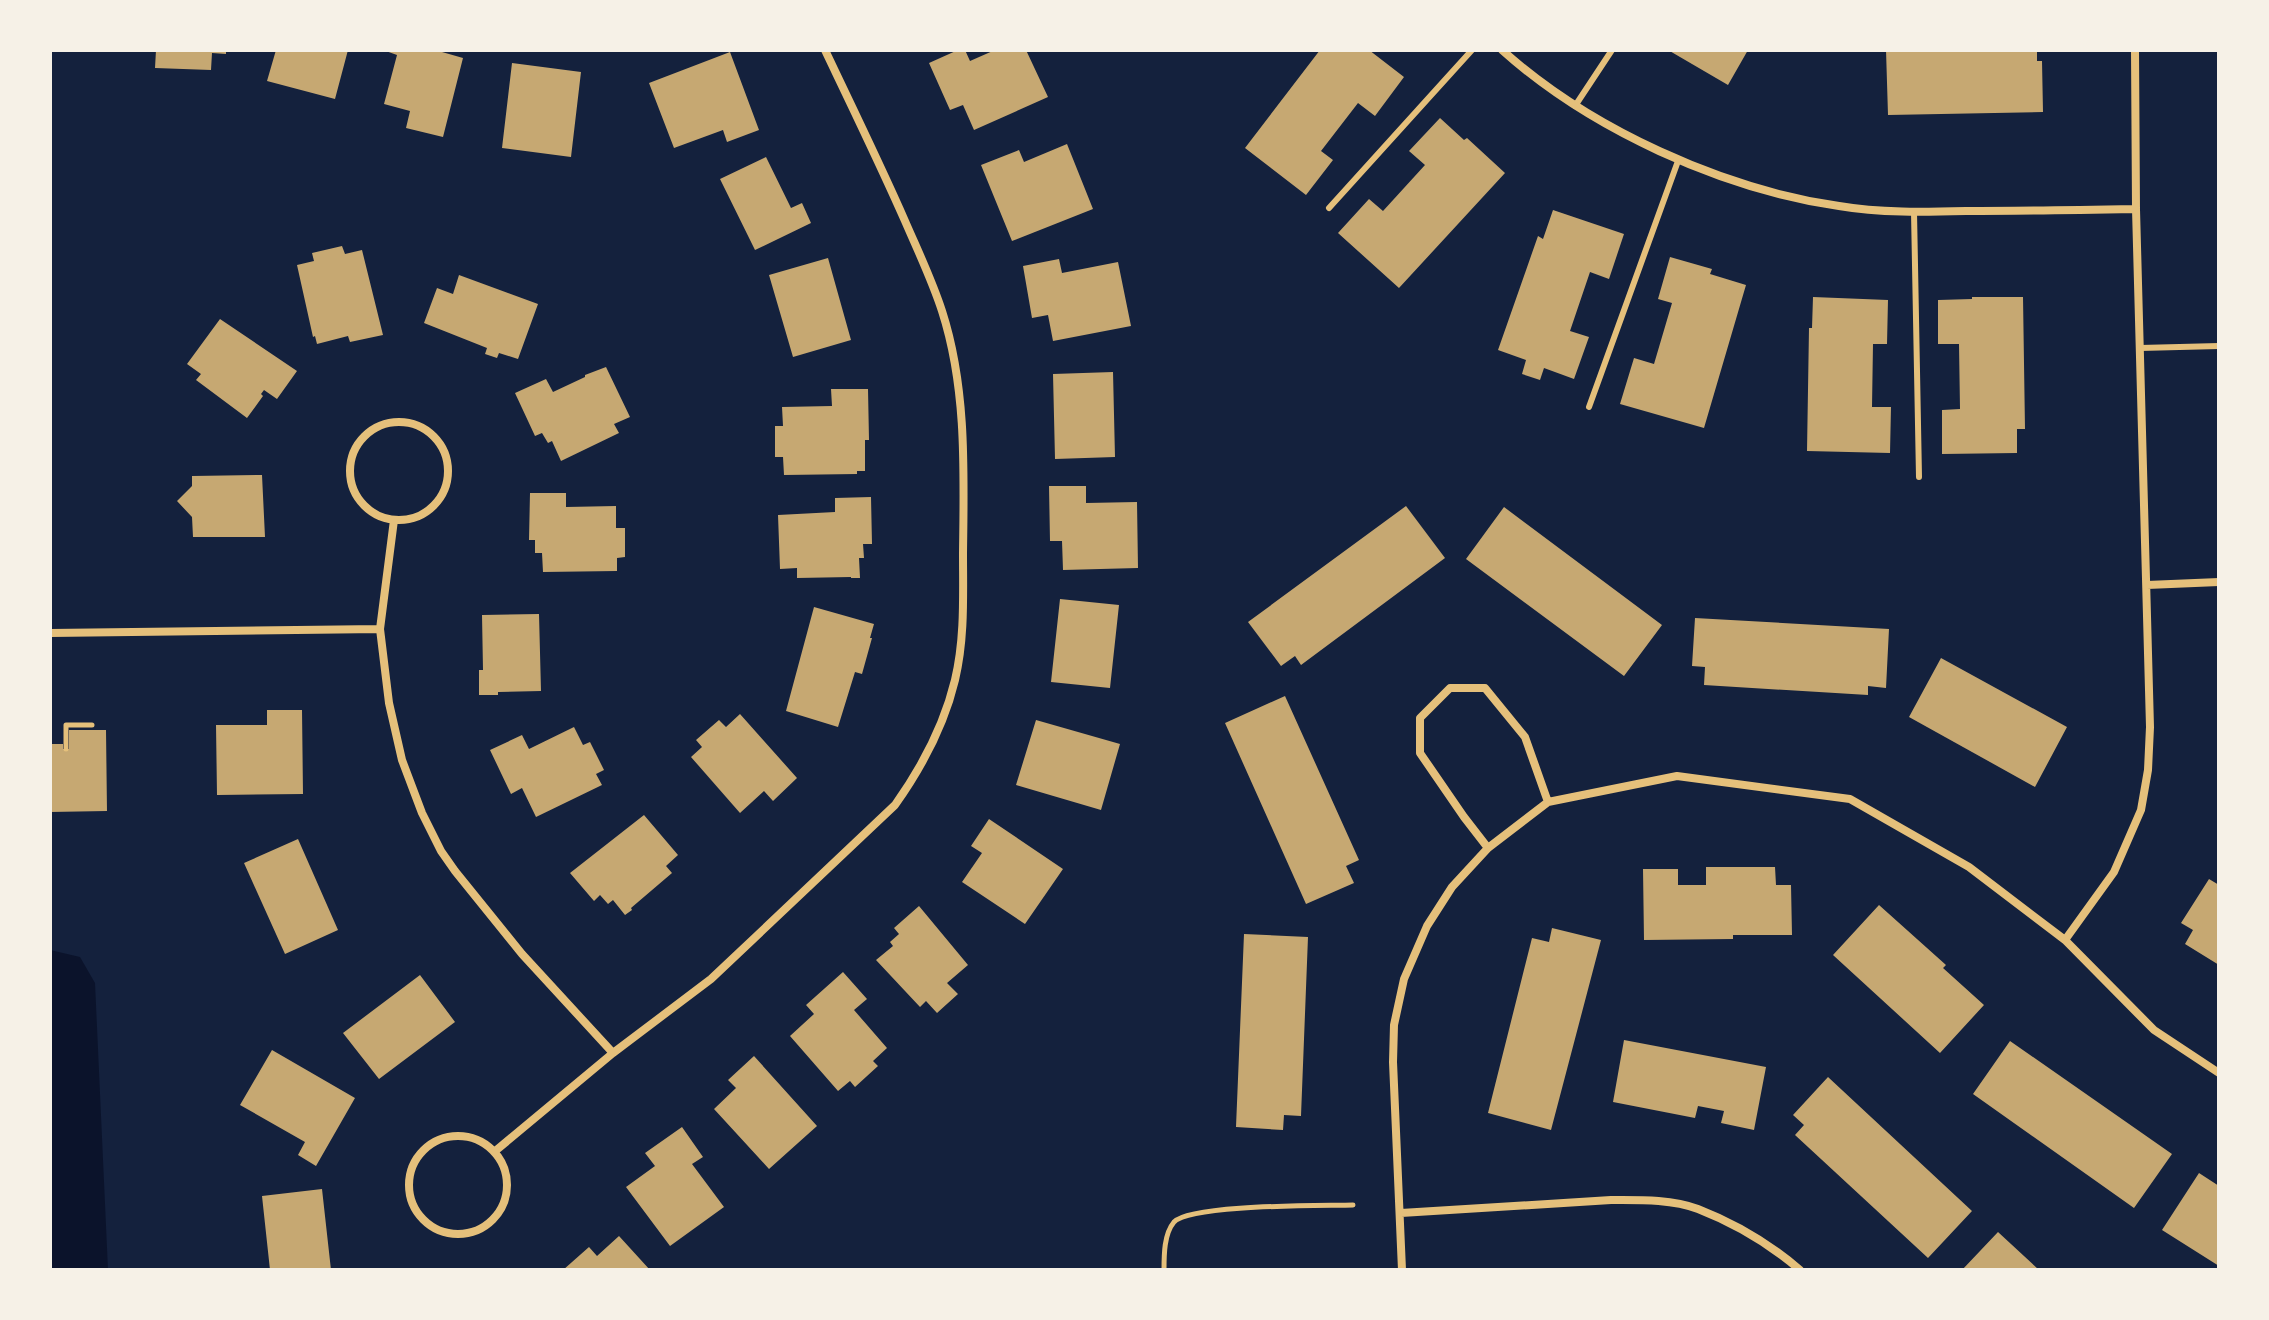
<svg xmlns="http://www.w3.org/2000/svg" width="2269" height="1320" font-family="Cabin,sans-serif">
<rect width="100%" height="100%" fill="#14213d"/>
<path fill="#0b132b" d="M 50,950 L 80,957 L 95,983 L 108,1270 L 50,1270 Z"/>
<path fill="#c6a872" d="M 156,50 L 226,50 L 226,54 L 212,53 L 211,70 L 155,68 Z
M 276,50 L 348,50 L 335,99 L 267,81 Z
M 383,50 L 435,50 L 463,58 L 443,137 L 406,128 L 410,111 L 384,104 L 397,55 Z
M 958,50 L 965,50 L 970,61 L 995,50 L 1026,50 L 1048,97 L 974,130 L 963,105 L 950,110 L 929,63 Z
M 1320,50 L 1369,50 L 1404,77 L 1375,116 L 1358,103 L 1321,151 L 1333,160 L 1306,195 L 1245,148 Z
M 1668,50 L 1748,50 L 1728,85 Z
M 1886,50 L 2037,50 L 2037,61 L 2042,61 L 2043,112 L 1888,115 Z
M 730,52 L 759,130 L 727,142 L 723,130 L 674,148 L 649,83 Z
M 512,63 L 581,72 L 571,157 L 502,148 Z
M 1440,118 L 1464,140 L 1467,138 L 1505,173 L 1399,288 L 1338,233 L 1369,199 L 1383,211 L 1425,165 L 1409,151 Z
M 1067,144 L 1093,209 L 1012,241 L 981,165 L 1019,150 L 1024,162 Z
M 766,157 L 791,208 L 802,203 L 811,223 L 755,250 L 720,179 Z
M 1553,210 L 1624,234 L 1609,279 L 1590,272 L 1570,331 L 1589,337 L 1574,379 L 1544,368 L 1540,380 L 1522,374 L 1526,360 L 1498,350 L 1538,236 L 1543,239 Z
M 342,246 L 345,254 L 362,250 L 383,335 L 350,342 L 348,336 L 317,344 L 315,336 L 313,337 L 297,265 L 314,261 L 312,253 Z
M 1670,257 L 1712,269 L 1710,274 L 1746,285 L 1704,428 L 1620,404 L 1634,358 L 1654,364 L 1672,303 L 1658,299 Z
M 828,258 L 851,340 L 793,357 L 769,275 Z
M 1059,259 L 1062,273 L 1118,262 L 1131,326 L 1053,341 L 1048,315 L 1032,318 L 1023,266 Z
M 459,275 L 538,304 L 518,359 L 499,353 L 497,358 L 485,354 L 487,348 L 424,323 L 437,288 L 453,294 Z
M 1813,297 L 1888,300 L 1887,344 L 1873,344 L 1872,407 L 1891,407 L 1890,453 L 1807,451 L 1809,328 L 1812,328 Z
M 1972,297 L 2023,297 L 2025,429 L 2017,429 L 2017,453 L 1942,454 L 1942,410 L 1960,409 L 1959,344 L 1938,344 L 1938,300 L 1972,299 Z
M 220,319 L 297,371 L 277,399 L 264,390 L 261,394 L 263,396 L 247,418 L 196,380 L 201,374 L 187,364 Z
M 606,367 L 630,417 L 614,424 L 619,433 L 561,461 L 552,441 L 548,443 L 542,433 L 535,436 L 515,393 L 546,379 L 553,392 L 585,377 L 585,375 Z
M 1113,372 L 1115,457 L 1055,459 L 1053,374 Z
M 831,389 L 868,389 L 869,440 L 865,440 L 865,471 L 857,471 L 857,474 L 784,475 L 783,457 L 775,457 L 775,426 L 783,426 L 782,407 L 832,406 Z
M 262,475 L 265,537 L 193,537 L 192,517 L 177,501 L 192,486 L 192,476 Z
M 1049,486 L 1086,486 L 1086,503 L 1137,502 L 1138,568 L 1063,570 L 1062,541 L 1050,541 Z
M 530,493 L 566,493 L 566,507 L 616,506 L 616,528 L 625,528 L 625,557 L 617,558 L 617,571 L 543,572 L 542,553 L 535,553 L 535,540 L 529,540 Z
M 871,497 L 872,544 L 863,544 L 864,558 L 859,558 L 860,578 L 851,578 L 851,577 L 797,578 L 797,568 L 780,569 L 778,515 L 835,512 L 835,498 Z
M 1406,506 L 1445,558 L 1301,665 L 1295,656 L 1281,666 L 1248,622 Z
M 1504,507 L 1662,625 L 1624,676 L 1466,559 Z
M 1060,599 L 1119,605 L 1110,688 L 1051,682 Z
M 814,607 L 874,624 L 870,638 L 872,638 L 862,674 L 855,672 L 838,727 L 786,711 Z
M 539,614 L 541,691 L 498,692 L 498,695 L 479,695 L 479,670 L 483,670 L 482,615 Z
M 1695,618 L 1889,629 L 1886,688 L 1868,686 L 1868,695 L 1704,685 L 1705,667 L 1692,666 Z
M 1941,658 L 2067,727 L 2035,787 L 1909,717 Z
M 1285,696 L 1359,860 L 1346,866 L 1354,883 L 1306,904 L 1225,723 Z
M 267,710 L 302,710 L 303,794 L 217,795 L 216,725 L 267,725 Z
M 740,714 L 797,778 L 773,801 L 764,791 L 740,813 L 691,757 L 702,747 L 696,740 L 719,720 L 726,727 Z
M 1036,720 L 1120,744 L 1101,810 L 1016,785 Z
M 574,727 L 583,745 L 590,742 L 604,770 L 596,774 L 602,785 L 536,817 L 522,788 L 511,794 L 490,750 L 522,735 L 529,749 Z
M 69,730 L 106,730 L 107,811 L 50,812 L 50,744 L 63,744 L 63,749 L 69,749 Z
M 644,815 L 678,855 L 666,866 L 672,873 L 631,908 L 632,910 L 625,915 L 613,900 L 608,904 L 600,895 L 594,901 L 570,873 Z
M 989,819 L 1063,869 L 1025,924 L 962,882 L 982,853 L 971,846 Z
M 298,839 L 338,930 L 285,954 L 244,863 Z
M 1706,867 L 1775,867 L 1776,885 L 1791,885 L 1792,935 L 1733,935 L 1733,939 L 1644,940 L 1643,869 L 1678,869 L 1678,885 L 1706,885 Z
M 2209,879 L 2219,885 L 2219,965 L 2185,944 L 2193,930 L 2181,923 Z
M 1879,905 L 1946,965 L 1943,968 L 1984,1005 L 1940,1053 L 1833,955 Z
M 919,906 L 968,965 L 947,983 L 958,994 L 937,1013 L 926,1001 L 920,1007 L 876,960 L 893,946 L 890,942 L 899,934 L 894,928 Z
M 1552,928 L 1601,940 L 1551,1130 L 1488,1113 L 1532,938 L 1549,942 Z
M 1244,934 L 1308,937 L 1301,1116 L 1284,1115 L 1283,1130 L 1236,1127 Z
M 843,972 L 867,999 L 854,1010 L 887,1048 L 873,1061 L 878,1066 L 855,1087 L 850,1081 L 838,1091 L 790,1036 L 814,1014 L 806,1005 Z
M 420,975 L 455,1022 L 379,1079 L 343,1033 Z
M 1624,1040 L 1766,1067 L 1754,1130 L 1721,1123 L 1724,1111 L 1698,1106 L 1695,1118 L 1613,1102 Z
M 2010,1041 L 2172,1154 L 2134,1208 L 1973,1094 Z
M 272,1050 L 355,1098 L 316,1166 L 298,1155 L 305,1142 L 240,1105 Z
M 754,1056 L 817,1126 L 769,1169 L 714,1109 L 736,1088 L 728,1080 Z
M 1828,1077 L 1972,1211 L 1928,1258 L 1795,1135 L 1804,1125 L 1793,1115 Z
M 682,1127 L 703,1157 L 692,1164 L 724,1207 L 670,1246 L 626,1187 L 655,1166 L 645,1153 Z
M 2199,1173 L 2219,1186 L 2219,1266 L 2162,1230 Z
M 322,1189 L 331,1270 L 270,1270 L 262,1196 Z
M 1998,1232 L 2039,1270 L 1962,1270 Z
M 619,1236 L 650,1270 L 563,1270 L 589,1247 L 597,1256 Z"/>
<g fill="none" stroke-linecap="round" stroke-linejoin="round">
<path stroke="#e5c07b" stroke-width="5" d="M 66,749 L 66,725 L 92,725
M 1164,1270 C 1164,1255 1164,1234 1174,1222 C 1191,1204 1323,1206 1353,1205"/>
<path stroke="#e5c07b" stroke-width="6" d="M 1575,106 L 1612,50
M 1329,208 L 1472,50
M 1914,212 L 1919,477
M 2140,348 L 2219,346
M 1589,407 L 1678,161"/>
<path stroke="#e5c07b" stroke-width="8" d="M 1502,50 C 1590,129 1722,189 1839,206 C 1880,213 1924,212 1966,211 C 2022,211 2079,210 2136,209
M350 471a49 49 0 1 1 98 0a49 49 0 1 1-98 0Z
M 394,520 L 380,629 L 389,703 L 402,760 L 422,813 L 441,851 L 455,871 L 522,954 L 613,1053
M 2147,585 L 2219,582
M 50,633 L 380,629
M 1488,848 L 1464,817 L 1420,753 L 1420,718 L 1450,688 L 1485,688 L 1525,737 L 1548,802
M 2065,940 L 2114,872 L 2141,810 L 2148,770 L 2150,727 L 2136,209 L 2135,50
M409 1185a49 49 0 1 1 98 0a49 49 0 1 1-98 0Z
M 494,1152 L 613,1053 L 711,979 L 895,805 C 922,767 944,726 955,680 C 965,638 963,595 963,553 C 964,473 967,388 942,311 C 932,280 918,251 905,221 C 880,164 852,107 825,50
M 1401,1213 L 1611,1200 C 1639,1200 1671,1199 1698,1209 C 1734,1223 1771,1245 1800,1270
M 1402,1270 L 1393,1062 L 1394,1025 L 1404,979 L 1427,926 L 1452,887 L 1488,848 L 1548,802 L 1677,776 L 1850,799 L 1969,867 L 2065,940 L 2154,1030 L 2219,1073"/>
</g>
<rect width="2269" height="1320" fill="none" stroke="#f6f1e7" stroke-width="104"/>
</svg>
